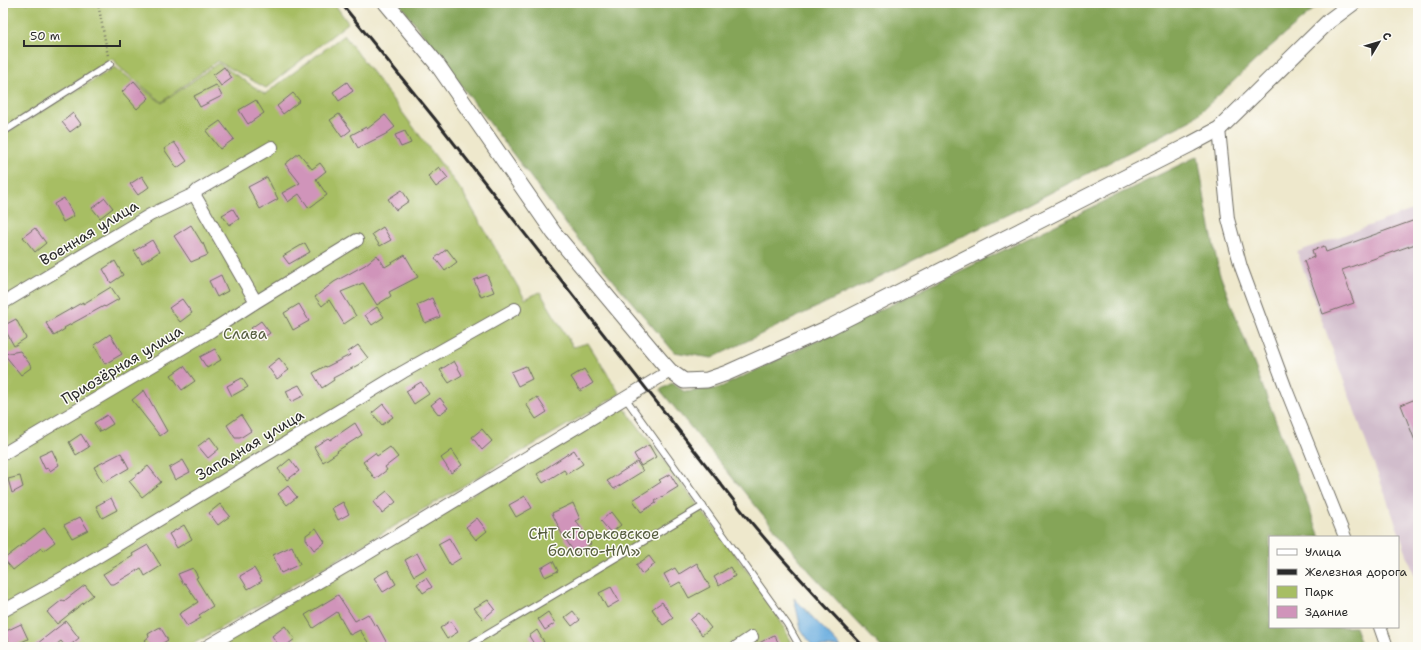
<svg xmlns="http://www.w3.org/2000/svg" width="1421" height="650" font-family="'Shantell Sans',sans-serif">
<rect width="100%" height="100%" fill="#fdfcf7"/>
<filter id="ink" filterUnits="userSpaceOnUse"><feTurbulence type="fractalNoise" baseFrequency=".025" numOctaves="2"/><feDisplacementMap in="SourceGraphic" scale="8" xChannelSelector="R" yChannelSelector="G"/><feConvolveMatrix kernelMatrix="1 2 1 2 8 2 1 2 1" color-interpolation-filters="sRGB"/></filter>
<filter id="wash" filterUnits="userSpaceOnUse"><feTurbulence type="fractalNoise" baseFrequency=".012" numOctaves="4" result="noise"/><feDisplacementMap in="SourceGraphic" scale="16" xChannelSelector="R" yChannelSelector="G"/><feGaussianBlur stdDeviation="0.9" result="paint"/><feColorMatrix in="noise" values="0 0 0 0 0 0 0 0 0 0 0 0 0 0 0 0 0 1.4 0 .05"/><feComposite in="paint" operator="in"/></filter>
<g filter="url(#wash)">
<rect width="100%" height="100%" fill="#eee8cc"/>
<path fill="#d1bdcc" d="M 1418,208 L 1418,585 L 1297,252 Z"/>
<path fill="#a7be63" stroke="#697447" d="M 3,3 L 334,3 L 348,23 L 266,88 L 217,61 L 162,102 L 119,67 L 113,58 L 3,129 Z
M 344,35 L 463,193 L 525,299 L 540,292 L 573,347 L 588,343 L 620,394 L 188,647 L 3,647 L 3,135 L 115,67 L 162,103 L 218,63 L 265,94 Z
M 622,405 L 770,601 L 794,647 L 216,647 Z"/>
<path fill="#85a559" stroke="#586842" d="M 399,3 L 1321,3 L 1270,47 L 1193,119 L 1021,208 L 712,358 L 674,352 L 569,228 Z
M 1198,156 L 1206,207 L 1219,272 L 1320,537 L 1270,537 L 1270,627 L 1355,627 L 1362,647 L 881,647 L 811,573 L 660,390 L 672,383 L 685,392 L 719,388 Z"/>
<path fill="#6aaddf" stroke="#4a6c85" d="M 794,598 L 841,647 L 813,647 L 801,629 Z"/>
<g id="blocks">
<path fill="#d094ba" d="M 224,67 L 232,78 L 221,86 L 213,75 Z
M 134,81 L 149,98 L 137,109 L 122,92 Z
M 347,82 L 353,91 L 339,101 L 333,92 Z
M 216,85 L 222,96 L 200,107 L 194,96 Z
M 293,93 L 300,101 L 283,114 L 277,106 Z
M 256,100 L 264,113 L 248,124 L 239,110 Z
M 73,113 L 81,124 L 70,132 L 62,122 Z
M 339,114 L 351,130 L 342,137 L 330,120 Z
M 385,115 L 395,127 L 386,134 L 358,148 L 351,135 L 366,127 L 367,129 Z
M 220,121 L 234,139 L 220,149 L 206,131 Z
M 405,131 L 411,143 L 401,147 L 395,135 Z
M 174,142 L 187,161 L 177,168 L 164,149 Z
M 299,153 L 312,169 L 320,163 L 326,171 L 316,179 L 327,195 L 309,208 L 299,194 L 288,202 L 282,193 L 300,183 L 285,164 Z
M 439,167 L 448,178 L 436,187 L 428,176 Z
M 142,176 L 149,187 L 138,195 L 130,184 Z
M 267,177 L 278,199 L 260,209 L 248,187 Z
M 402,190 L 409,201 L 396,210 L 388,199 Z
M 64,198 L 74,216 L 63,222 L 54,204 Z
M 105,198 L 113,208 L 100,218 L 92,208 Z
M 233,209 L 239,219 L 229,225 L 222,215 Z
M 1418,219 L 1418,243 L 1342,270 L 1354,303 L 1323,314 L 1304,261 L 1314,257 L 1312,250 L 1324,246 L 1326,252 Z
M 191,225 L 202,243 L 203,243 L 208,255 L 191,262 L 174,236 Z
M 383,227 L 391,240 L 380,246 L 372,234 Z
M 35,228 L 46,243 L 35,252 L 23,237 Z
M 152,240 L 159,252 L 142,263 L 134,251 Z
M 305,243 L 310,252 L 289,264 L 283,256 Z
M 447,249 L 457,262 L 445,271 L 435,258 Z
M 377,255 L 385,267 L 405,255 L 418,277 L 389,292 L 391,296 L 377,305 L 363,283 L 341,292 L 356,316 L 344,324 L 329,300 L 322,306 L 315,297 L 334,282 L 365,265 Z
M 115,261 L 123,275 L 111,283 L 103,269 Z
M 221,275 L 228,291 L 217,297 L 209,281 Z
M 487,275 L 494,292 L 481,297 L 474,280 Z
M 111,287 L 119,299 L 105,307 L 104,306 L 64,328 L 65,329 L 54,336 L 46,323 L 83,302 L 83,304 Z
M 432,298 L 440,317 L 425,323 L 417,305 Z
M 182,299 L 192,313 L 180,322 L 169,308 Z
M 299,304 L 309,321 L 293,330 L 284,313 Z
M 377,307 L 384,317 L 372,325 L 365,315 Z
M 16,319 L 26,338 L 14,346 L 3,326 Z
M 261,321 L 270,333 L 260,340 L 251,328 Z
M 110,334 L 122,354 L 105,364 L 94,345 Z
M 358,345 L 368,358 L 358,365 L 333,378 L 334,380 L 322,388 L 313,373 L 325,366 L 326,367 L 350,355 L 348,352 Z
M 215,349 L 221,360 L 207,368 L 200,357 Z
M 20,351 L 32,367 L 21,375 L 4,354 Z
M 279,358 L 289,370 L 277,379 L 268,367 Z
M 454,361 L 462,375 L 449,383 L 440,370 Z
M 184,366 L 195,381 L 182,390 L 171,375 Z
M 526,366 L 532,379 L 518,386 L 511,372 Z
M 584,369 L 593,383 L 580,391 L 571,377 Z
M 242,378 L 248,387 L 232,396 L 227,386 Z
M 421,382 L 429,394 L 414,404 L 406,391 Z
M 299,385 L 305,395 L 291,402 L 286,391 Z
M 144,390 L 167,431 L 160,436 L 132,400 Z
M 537,397 L 547,412 L 536,419 L 526,404 Z
M 440,398 L 448,408 L 439,415 L 431,405 Z
M 1418,398 L 1418,446 L 1417,446 L 1401,405 Z
M 383,404 L 393,417 L 382,425 L 372,413 Z
M 107,415 L 113,424 L 100,432 L 94,423 Z
M 241,415 L 251,431 L 240,438 L 235,438 L 227,425 Z
M 355,423 L 362,435 L 337,451 L 338,452 L 323,462 L 314,447 L 328,438 L 330,440 Z
M 482,429 L 492,441 L 482,450 L 472,437 Z
M 81,434 L 89,447 L 76,455 L 69,442 Z
M 210,437 L 219,449 L 208,458 L 198,446 Z
M 649,445 L 656,457 L 641,466 L 634,454 Z
M 390,447 L 398,457 L 385,467 L 387,470 L 375,479 L 363,462 L 375,453 L 377,456 Z
M 52,450 L 59,465 L 50,471 L 48,468 L 45,469 L 39,456 Z
M 452,450 L 462,465 L 451,473 L 441,458 Z
M 574,450 L 583,464 L 567,474 L 564,470 L 543,483 L 537,474 Z
M 121,453 L 129,468 L 103,483 L 94,467 Z
M 290,459 L 299,471 L 287,480 L 278,469 Z
M 183,460 L 190,472 L 175,480 L 169,468 Z
M 637,462 L 643,471 L 614,489 L 607,481 Z
M 148,466 L 161,482 L 142,497 L 129,481 Z
M 670,474 L 678,487 L 655,501 L 656,503 L 641,512 L 633,500 L 661,482 L 659,480 Z
M 20,476 L 23,487 L 12,493 L 8,479 Z
M 288,486 L 297,497 L 287,505 L 278,494 Z
M 387,491 L 396,502 L 382,513 L 373,502 Z
M 525,496 L 532,508 L 516,517 L 509,505 Z
M 111,498 L 117,510 L 102,518 L 96,506 Z
M 343,502 L 349,514 L 338,520 L 332,508 Z
M 573,503 L 580,519 L 576,521 L 591,544 L 575,554 L 561,532 L 552,513 Z
M 220,504 L 230,516 L 218,525 L 209,513 Z
M 611,512 L 621,525 L 611,533 L 601,521 Z
M 80,517 L 88,530 L 72,538 L 64,525 Z
M 477,518 L 487,531 L 476,540 L 466,527 Z
M 184,525 L 192,539 L 177,548 L 169,534 Z
M 44,528 L 55,542 L 43,551 L 41,548 L 13,570 L 4,559 Z
M 316,528 L 325,542 L 314,550 L 306,539 L 306,535 Z
M 449,538 L 461,558 L 450,565 L 438,544 Z
M 148,545 L 161,566 L 145,576 L 141,568 L 114,584 L 110,584 L 103,574 L 133,556 L 132,554 Z
M 292,546 L 300,564 L 281,573 L 273,555 Z
M 417,553 L 426,569 L 414,576 L 405,560 Z
M 649,556 L 655,564 L 642,574 L 636,565 Z
M 553,561 L 558,571 L 545,577 L 541,568 Z
M 697,563 L 710,587 L 689,598 L 680,582 L 671,587 L 664,574 L 675,568 L 679,574 Z
M 730,567 L 735,576 L 719,586 L 714,577 Z
M 193,568 L 198,577 L 196,578 L 213,606 L 199,615 L 201,618 L 187,626 L 179,614 L 198,602 L 185,583 L 183,584 L 178,574 Z
M 254,568 L 262,581 L 248,589 L 240,576 Z
M 388,570 L 396,584 L 383,592 L 374,578 Z
M 426,578 L 432,587 L 423,593 L 417,584 Z
M 85,585 L 93,595 L 57,624 L 47,612 L 62,600 L 64,601 Z
M 611,587 L 619,601 L 607,608 L 599,593 Z
M 338,595 L 355,621 L 368,614 L 375,626 L 377,625 L 389,647 L 371,647 L 360,630 L 350,635 L 337,612 L 313,628 L 305,615 Z
M 488,600 L 495,609 L 483,619 L 474,608 Z
M 662,602 L 673,618 L 663,625 L 652,609 Z
M 573,611 L 580,620 L 572,626 L 565,617 Z
M 548,612 L 555,623 L 545,630 L 538,619 Z
M 699,613 L 711,628 L 702,635 L 690,620 Z
M 66,621 L 79,638 L 68,647 L 66,647 L 61,641 L 53,647 L 33,647 Z
M 450,621 L 458,632 L 447,639 L 440,628 Z
M 21,624 L 28,639 L 11,647 L 4,632 Z
M 285,626 L 295,639 L 284,647 L 280,647 L 272,636 Z
M 160,627 L 168,640 L 156,647 L 149,647 L 145,640 L 149,637 L 148,634 Z
M 537,630 L 544,642 L 536,647 L 529,636 Z
M 774,635 L 781,647 L 752,647 Z"/>
</g>
</g>
<g filter="url(#ink)">
<use href="#blocks" fill-opacity="0" stroke="#6f6d63" stroke-width="1"/>
<g fill="none" stroke-linecap="round" stroke-linejoin="round">
<g stroke="#6f6d63" stroke-width="8">
<path id="service" d="M 3,132 L 110,64
M 626,399 L 787,624 L 800,647
M 466,647 L 703,506"/>
</g>
<g stroke="#6f6d63" stroke-width="14">
<path id="minor" d="M 1219,129 L 1228,219 L 1241,267 L 1286,389 L 1345,537
M 194,194 L 256,302
M 3,303 L 150,215 L 194,194 L 198,190 L 272,147
M 3,454 L 211,331 L 256,302 L 357,240
M 3,611 L 66,576 L 403,372 L 515,309
M 1380,627 L 1387,647
M 206,647 L 362,557 L 670,371
M 737,647 L 752,637"/>
</g>
<g stroke="#6f6d63" stroke-width="17">
<path id="tertiary" d="M 386,3 L 437,64 L 554,233 L 661,361 L 670,371 L 684,381 L 707,380 L 727,373 L 828,328 L 1191,144 L 1219,129 L 1329,21 L 1353,3"/>
</g>
<path stroke="#6f6d63" stroke-width="2.5" stroke-dasharray="1 3" stroke-linecap="butt" d="M 98,3 L 108,56"/>
<use href="#service" stroke="#fff" stroke-width="6"/>
<use href="#minor" stroke="#fff" stroke-width="12"/>
<use href="#tertiary" stroke="#fff" stroke-width="15"/>
<path stroke="#2b2b2b" stroke-width="3" d="M 341,3 L 435,119 L 745,515 C 783,561 823,604 864,647"/>
</g>
</g>
<g text-anchor="middle" dominant-baseline="central" stroke-width="3" stroke-linejoin="round" paint-order="stroke">
<g font-size="15" fill="#2b2b2b" stroke="#fdfcf7">
<text transform="translate(89 233) rotate(-31)">Военная улица</text>
<text transform="translate(122 365) rotate(-31)">Приозёрная улица</text>
<text transform="translate(250 445) rotate(-31)">Западная улица</text>
</g>
<g font-size="15" fill="#565e3f" stroke="#fdfcf7">
<text x="245" y="334">Слава</text>
<text x="594" y="534">СНТ «Горьковское<tspan x="594" dy="17">болото-НМ»</tspan></text>
</g>
</g>
<rect width="1421" height="650" fill="none" stroke="#fdfcf7" stroke-width="16"/>
<rect x="1269" y="536" width="130" height="92" fill="#fdfcf7" stroke="#a9a8a5"/>
<rect x="1277" y="549" width="20" height="6" fill="#ffffff" stroke="#a9a8a5"/>
<text x="1305" y="556" font-size="12" fill="#2b2b2b">Улица</text>
<rect x="1277" y="569" width="20" height="6" fill="#2b2b2b" stroke="#a9a8a5"/>
<text x="1305" y="576" font-size="12" fill="#2b2b2b">Железная дорога</text>
<rect x="1277" y="586" width="20" height="12" fill="#a7be63" stroke="#a9a8a5"/>
<text x="1305" y="596" font-size="12" fill="#2b2b2b">Парк</text>
<rect x="1277" y="606" width="20" height="12" fill="#d094ba" stroke="#a9a8a5"/>
<text x="1305" y="616" font-size="12" fill="#2b2b2b">Здание</text>
<g transform="translate(1379 42) rotate(52)" stroke="#fdfcf7" stroke-width="3" paint-order="stroke">
<path d="M0-3L7 15L0 10L-7 15Z" fill="#2b2b2b"/>
<text y="-6" font-size="11" font-weight="bold" text-anchor="middle" fill="#2b2b2b">С</text>
</g>
<path d="M24 40v6h96v-6" fill="none" stroke="#2b2b2b" stroke-width="2"/>
<text x="30" y="40" font-size="12" fill="#2b2b2b" stroke="#fdfcf7" stroke-width="3" paint-order="stroke">50 m</text>
</svg>
